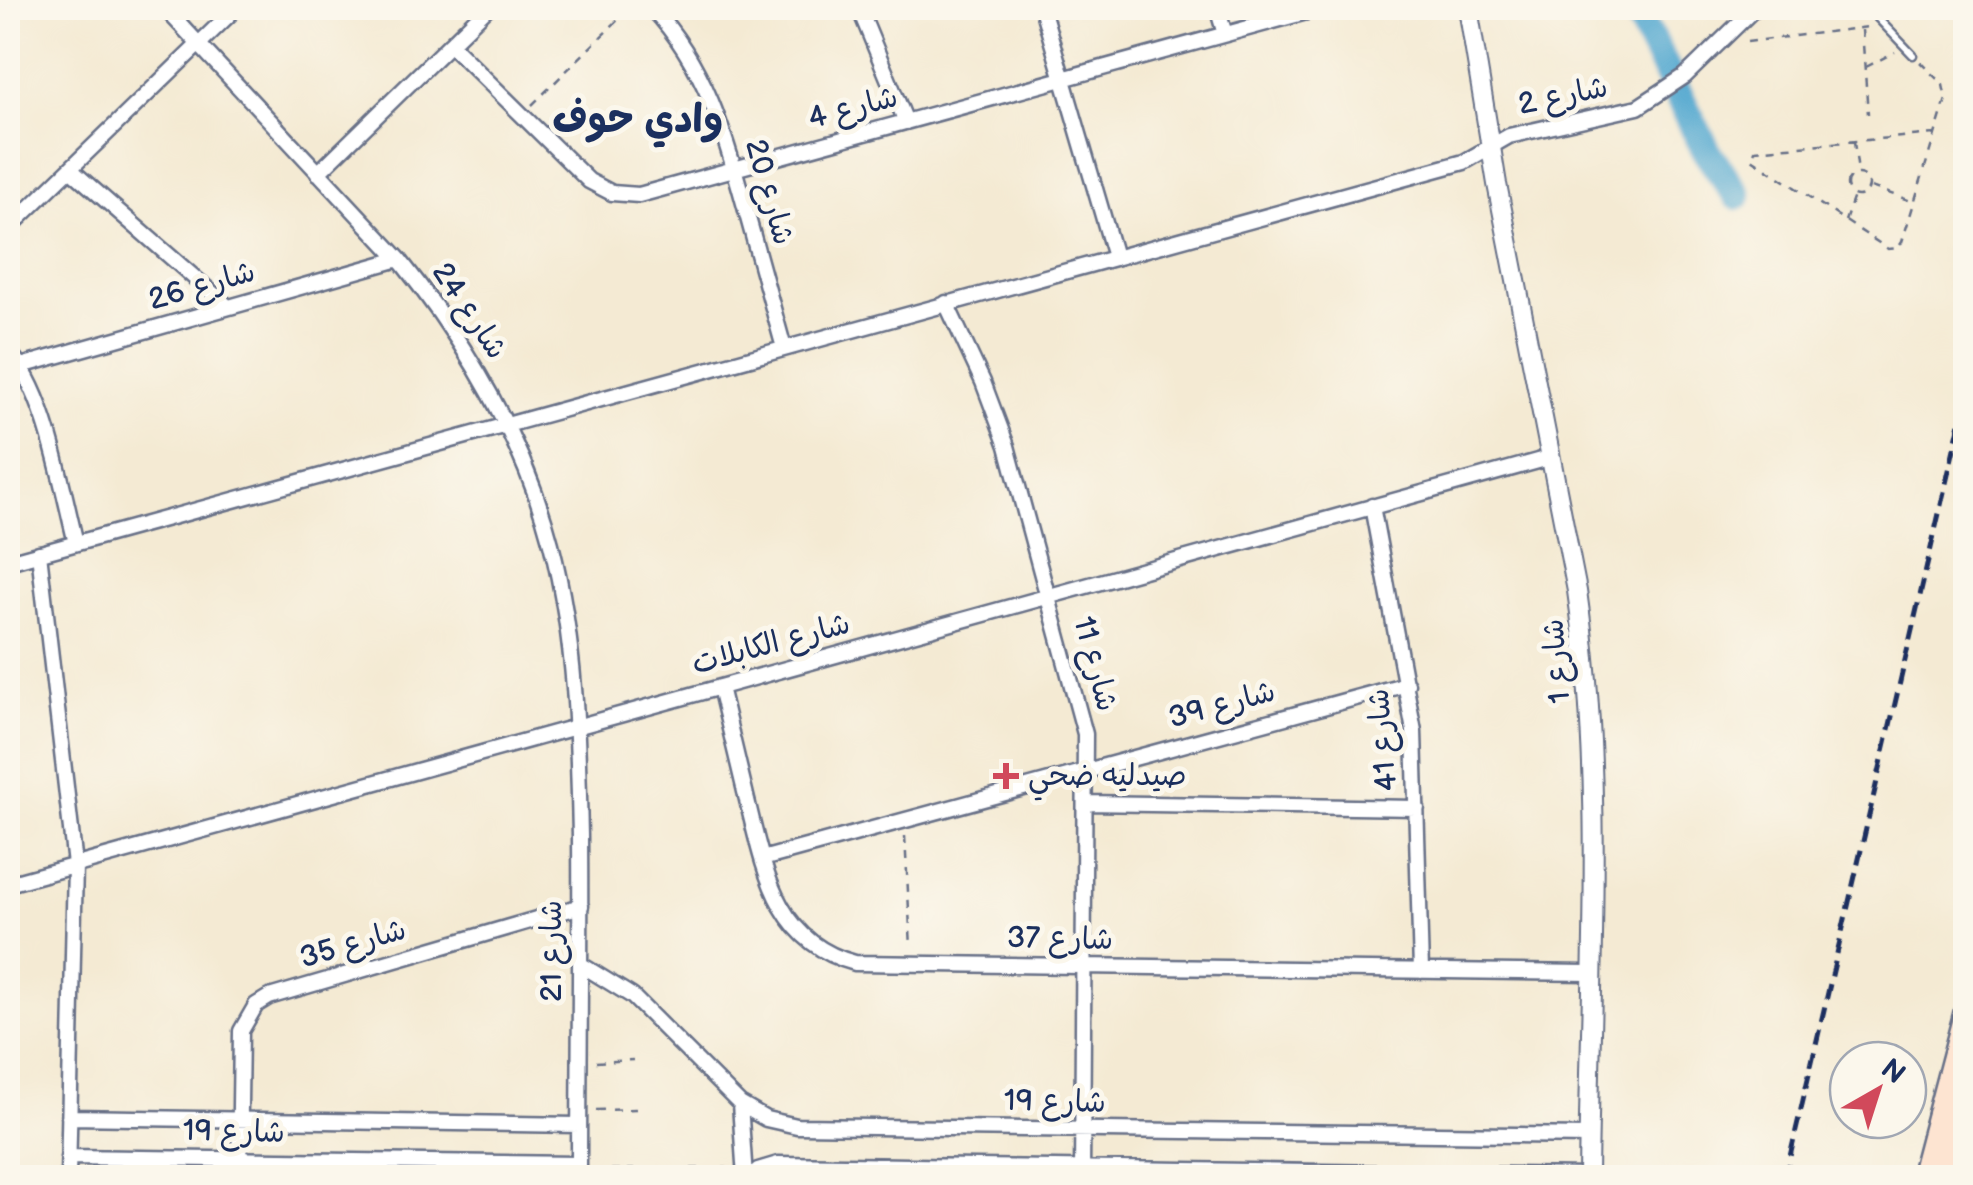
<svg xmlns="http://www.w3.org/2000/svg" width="1973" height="1185" font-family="'Balsamiq Sans','Playpen Sans Arabic',sans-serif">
<rect width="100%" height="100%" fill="#fbf7ec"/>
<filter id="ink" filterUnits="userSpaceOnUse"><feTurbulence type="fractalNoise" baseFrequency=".01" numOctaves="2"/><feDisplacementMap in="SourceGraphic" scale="20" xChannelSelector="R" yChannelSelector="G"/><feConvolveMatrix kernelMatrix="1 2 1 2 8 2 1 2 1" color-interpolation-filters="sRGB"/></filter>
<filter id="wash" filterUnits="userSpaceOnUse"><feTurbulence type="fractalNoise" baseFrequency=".0048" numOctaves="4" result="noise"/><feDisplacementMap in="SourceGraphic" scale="40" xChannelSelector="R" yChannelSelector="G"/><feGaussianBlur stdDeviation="2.25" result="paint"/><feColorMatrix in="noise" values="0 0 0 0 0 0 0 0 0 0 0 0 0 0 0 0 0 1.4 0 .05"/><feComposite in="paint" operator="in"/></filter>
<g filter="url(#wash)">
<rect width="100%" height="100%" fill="#f4ead3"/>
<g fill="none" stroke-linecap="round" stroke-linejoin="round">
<path stroke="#54a9d0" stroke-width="30" d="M 1635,8 L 1707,152 L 1737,195"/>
</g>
</g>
<g filter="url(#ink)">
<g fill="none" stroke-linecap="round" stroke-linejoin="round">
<g stroke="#677087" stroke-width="11">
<path id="service" d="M 1868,8 L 1913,55"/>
</g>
<g stroke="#677087" stroke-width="19">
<path id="minor" d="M 165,8 L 399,259 C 467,344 523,438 551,544 C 576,641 578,737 580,837 C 581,950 579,1064 579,1178
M 652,8 C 705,64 725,134 745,207 C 758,254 771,301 784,348
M 859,8 L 906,122
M 1042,8 L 1115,257
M 1217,8 L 1225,34
M 450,44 L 589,181 L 612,193 L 639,195 L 1321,8
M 70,169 L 228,307
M 318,173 L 487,8
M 8,229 L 236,8
M 946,303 L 983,382 L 1007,446 L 1085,734 L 1082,1178
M 8,351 C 46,389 62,489 76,543
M 21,366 L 399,259
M 1372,506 L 1414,731 L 1421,971
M 39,553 L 75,865 L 68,1178
M 8,562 L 1464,162 L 1509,136 L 1638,107 L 1685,76 L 1755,8
M 720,687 C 729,725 738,762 747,800 C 764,869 776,943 855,963 L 1590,973
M 1085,803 L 1417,808
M 762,859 L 1407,684
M 8,884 L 1549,458
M 580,964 L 632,996 L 740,1104 L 766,1119 L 797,1126 L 1589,1136
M 740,1104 L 745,1178
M 69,1117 L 579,1125
M 68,1157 L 579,1164
M 239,1178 L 241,1031 L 256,1005 L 269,997 L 581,906
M 749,1178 L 758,1170 L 778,1164 L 1588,1176"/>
</g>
<g stroke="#677087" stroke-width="22">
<path id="tertiary" d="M 1468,8 L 1497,184 L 1577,591 C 1605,784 1590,983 1588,1178"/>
</g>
<g stroke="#677087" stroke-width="25">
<path id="secondary" d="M 1921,1178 L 1966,1007
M 1938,1178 L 1966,1063"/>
</g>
<path stroke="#677087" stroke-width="2.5" stroke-dasharray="8 8" stroke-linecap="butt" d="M 1862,30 L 1868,114
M 1747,42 L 1868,27
M 1920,62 L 1943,85 L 1946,99 L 1902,242 L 1898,248 L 1888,249 L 1752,159 L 1755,150 L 1935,134
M 1866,67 L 1895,52
M 532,105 L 630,8
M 1854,142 L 1858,172
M1847 185a11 11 0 1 1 22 0a11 11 0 1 1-22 0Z
M 1871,187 L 1914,202
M 1845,221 L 1854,196
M 905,836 L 911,947
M 596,1062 L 633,1060
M 596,1110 L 640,1109
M 595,1170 L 727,1168"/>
<use href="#service" stroke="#fff" stroke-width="6"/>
<use href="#minor" stroke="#fff" stroke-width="14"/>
<use href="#tertiary" stroke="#fff" stroke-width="18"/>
<use href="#secondary" stroke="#fde4d1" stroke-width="20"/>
<path stroke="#1b2f5e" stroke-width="5" stroke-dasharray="15 8" stroke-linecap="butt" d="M 1785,1178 L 1966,397"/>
</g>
</g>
<path fill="#d1495b" stroke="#fbf7ec" stroke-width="4" d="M1001 761h10v10h10v10h-10v10h-10v-10h-10v-10h10z"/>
<g text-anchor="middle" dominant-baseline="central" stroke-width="10" stroke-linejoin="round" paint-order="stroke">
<g font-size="30" fill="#1b2f5e" stroke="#fbf7ec">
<text transform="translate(1563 96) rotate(-12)">شارع 2</text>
<text transform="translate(853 108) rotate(-15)">شارع 4</text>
<text transform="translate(769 192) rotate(74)">شارع 20</text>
<text transform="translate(202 286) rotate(-16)">شارع 26</text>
<text transform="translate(469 311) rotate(56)">شارع 24</text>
<text transform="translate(771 644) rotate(-15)">شارع الكابلات</text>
<text transform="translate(1557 661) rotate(-95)">شارع 1</text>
<text transform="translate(1095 664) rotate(75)">شارع 11</text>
<text transform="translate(1222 705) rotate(-15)">شارع 39</text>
<text transform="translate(1383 740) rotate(-95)">شارع 41</text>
<text transform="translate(1060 939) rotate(1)">شارع 37</text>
<text transform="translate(353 944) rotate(-16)">شارع 35</text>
<text transform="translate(552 951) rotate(-90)">شارع 21</text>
<text transform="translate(1055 1102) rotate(1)">شارع 19</text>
<text transform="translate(234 1132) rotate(1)">شارع 19</text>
</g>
<g font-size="30" fill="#1b2f5e" stroke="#fbf7ec" text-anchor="start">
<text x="1028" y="776">صيدليه ضحي</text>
</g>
<g font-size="40" font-weight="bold" fill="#1b2f5e" stroke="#fbf7ec">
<text x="638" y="120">وادي حوف</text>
</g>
</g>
<rect width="1973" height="1185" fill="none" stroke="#fbf7ec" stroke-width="40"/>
<g transform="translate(1878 1090) rotate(39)"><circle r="48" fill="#fbf7ec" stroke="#a1a7b3" stroke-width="2.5"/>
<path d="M0-8L18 38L0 25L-18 38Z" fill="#d1495b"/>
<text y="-15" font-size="28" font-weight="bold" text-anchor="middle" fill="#1b2f5e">N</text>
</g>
</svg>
